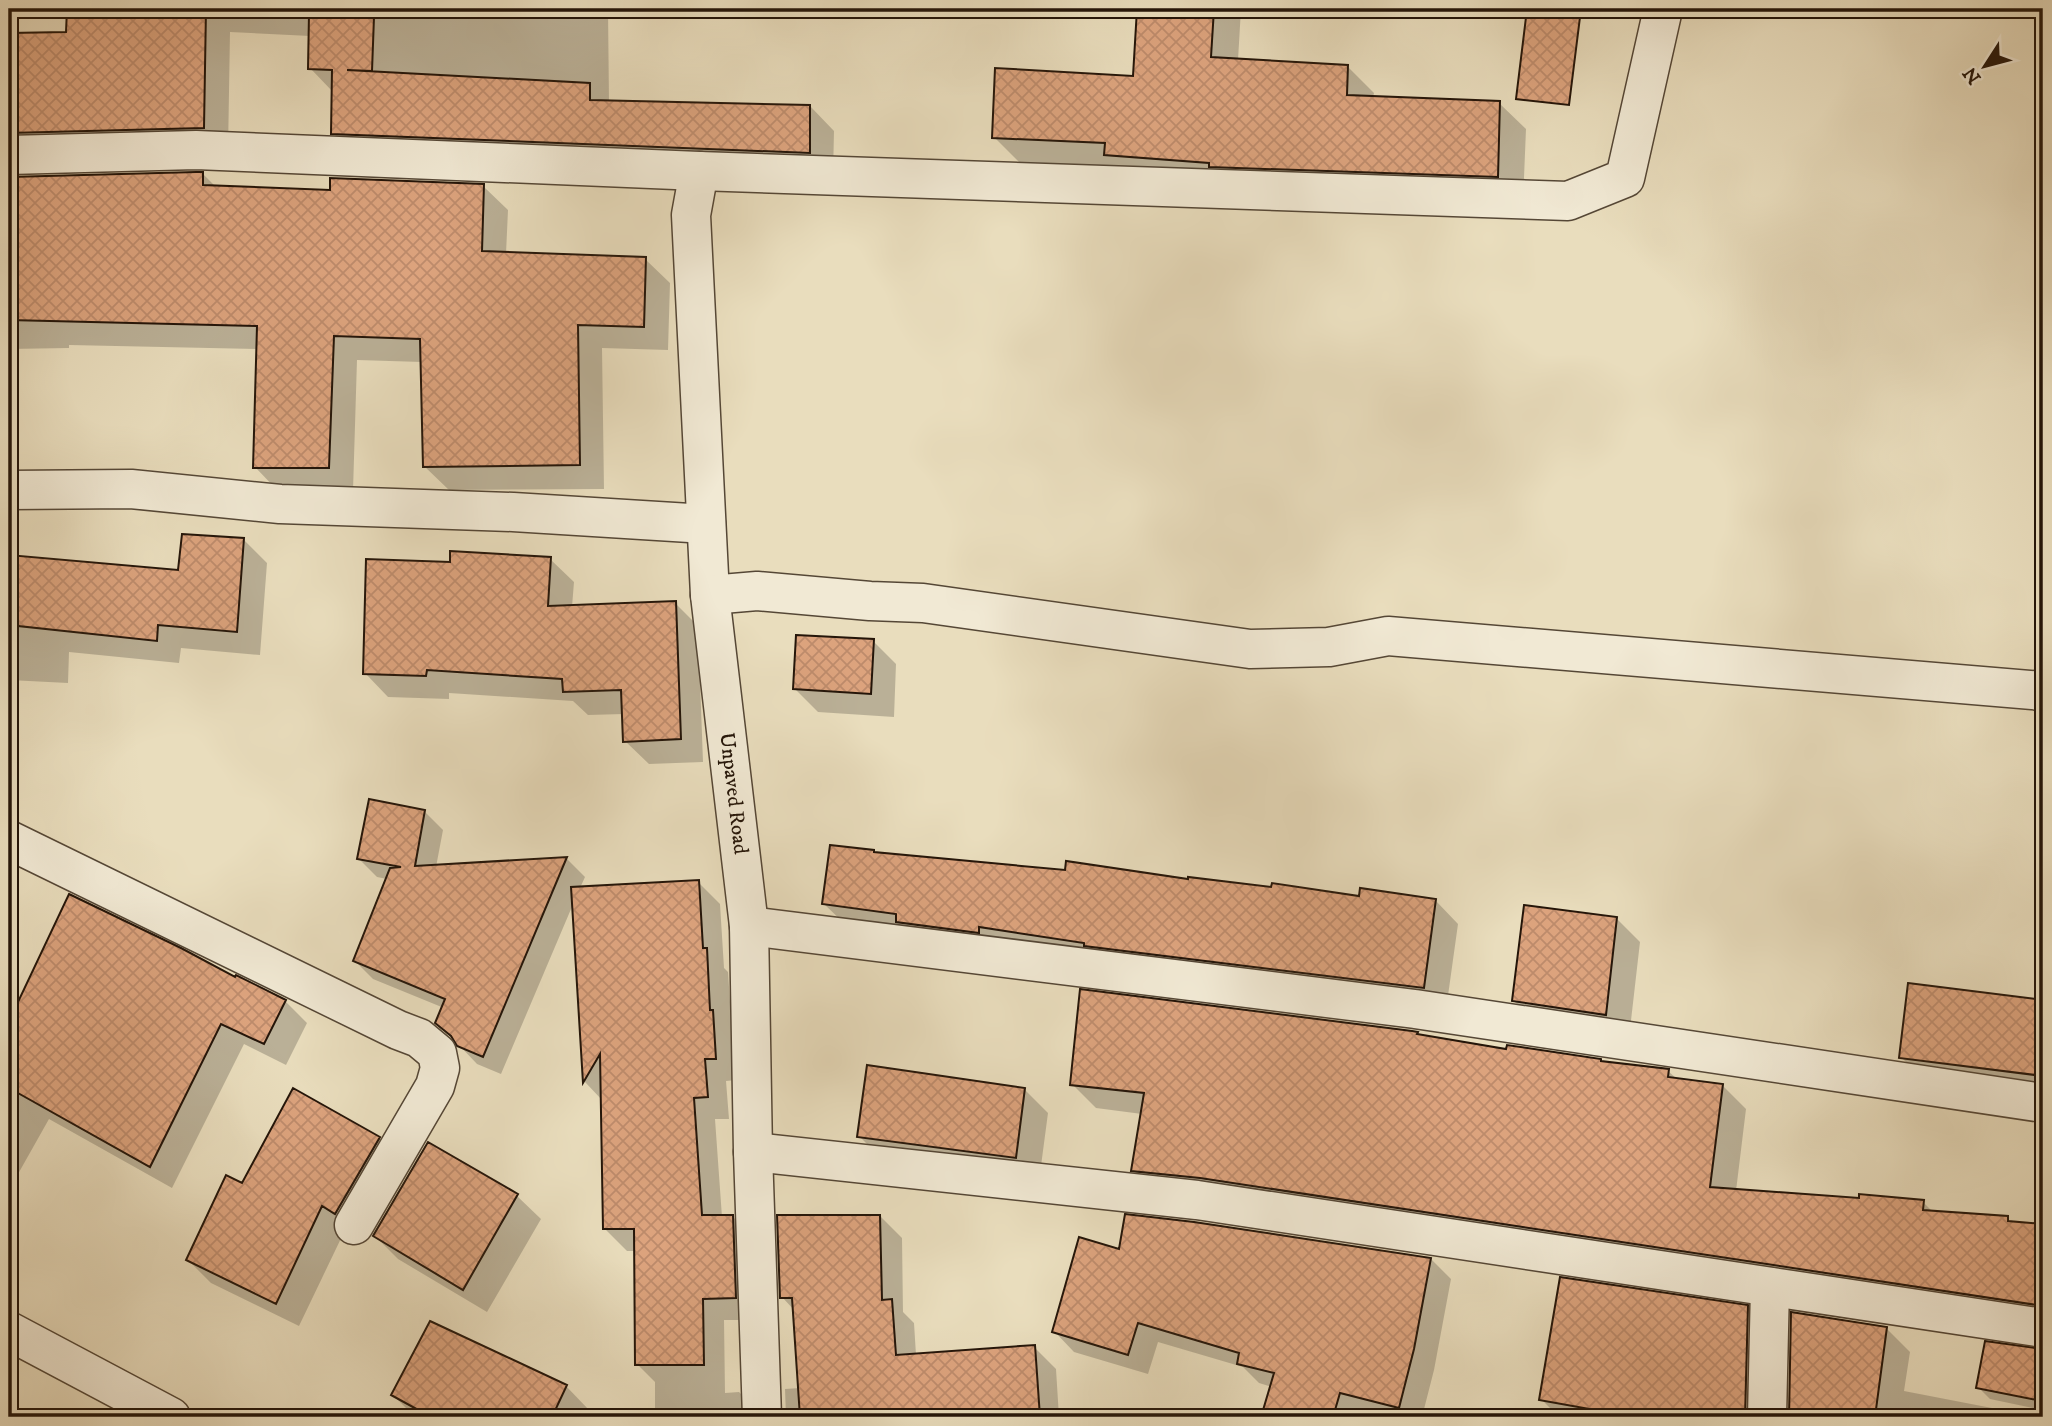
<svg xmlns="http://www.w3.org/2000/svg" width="2052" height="1426" font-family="'IM FELL DW Pica',serif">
<defs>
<pattern id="building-cross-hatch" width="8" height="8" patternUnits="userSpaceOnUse" patternTransform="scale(1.75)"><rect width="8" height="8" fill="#dca37d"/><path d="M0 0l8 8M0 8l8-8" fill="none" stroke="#bd8b6b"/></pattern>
</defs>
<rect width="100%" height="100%" fill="#e9ddbd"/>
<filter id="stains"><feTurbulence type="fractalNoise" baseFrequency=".00286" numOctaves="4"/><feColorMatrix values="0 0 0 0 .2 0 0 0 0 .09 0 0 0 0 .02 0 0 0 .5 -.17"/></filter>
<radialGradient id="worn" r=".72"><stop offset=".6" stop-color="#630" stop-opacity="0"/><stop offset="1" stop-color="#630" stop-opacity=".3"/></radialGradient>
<path fill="#0003" d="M 69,9 L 608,9 L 609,103 L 810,106 L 834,131 L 833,176 L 357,157 L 333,133 L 333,92 L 310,68 L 310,36 L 230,32 L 228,152 L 13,170 L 11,179 L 203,174 L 216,187 L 332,192 L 483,186 L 508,210 L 506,254 L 645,259 L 670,283 L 668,350 L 602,348 L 604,489 L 449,490 L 424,466 L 422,362 L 357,360 L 353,491 L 279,492 L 255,467 L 258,349 L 69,345 L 69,348 L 9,349 L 9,35 L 68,34 Z
M 1139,9 L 1241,9 L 1238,60 L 1348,67 L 1374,93 L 1373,98 L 1499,103 L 1526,129 L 1523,202 L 1020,163 L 994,137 L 1135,78 Z
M 243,539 L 267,563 L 260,655 L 181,648 L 179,663 L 69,652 L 68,683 L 9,680 L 9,557 L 180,572 Z
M 550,559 L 574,582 L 572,607 L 675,603 L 698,626 L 703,762 L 649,764 L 625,741 L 624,714 L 588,715 L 573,701 L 449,693 L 449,699 L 388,697 L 365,673 L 451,564 Z
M 873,641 L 896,664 L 894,717 L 818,712 L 794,688 Z
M 424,811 L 443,830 L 436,867 L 567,859 L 585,877 L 580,888 L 698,882 L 720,904 L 724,968 L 728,972 L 732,1031 L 734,1033 L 737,1080 L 726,1081 L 729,1119 L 715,1119 L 722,1217 L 733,1217 L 755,1239 L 757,1320 L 724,1320 L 725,1393 L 739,1392 L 761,1414 L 761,1417 L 655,1417 L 655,1382 L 637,1364 L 636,1251 L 627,1251 L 605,1229 L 602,1100 L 585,1082 L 574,902 L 501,1074 L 477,1064 L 438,1023 L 444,1008 L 373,979 L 355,961 L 387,879 L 377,877 L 359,859 Z
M 875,854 L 1360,898 L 1436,901 L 1458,924 L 1446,1010 L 847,926 L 824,904 Z
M 70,896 L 236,980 L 285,1001 L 307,1023 L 286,1065 L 244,1044 L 172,1188 L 49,1119 L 9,1190 L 9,1025 Z
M 1616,918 L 1640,942 L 1629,1038 L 1537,1024 L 1514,1001 Z
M 2043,998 L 2043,1093 L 1921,1077 L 1901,1057 L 2042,1002 Z
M 1417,1033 L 1420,1037 L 1603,1063 L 1668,1071 L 1677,1079 L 1722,1085 L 1746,1109 L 1736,1191 L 1923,1202 L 1933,1212 L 2007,1218 L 2013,1224 L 2043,1226 L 2043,1325 L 1157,1194 L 1133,1170 L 1142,1114 L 1096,1108 L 1072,1084 Z
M 1024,1089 L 1048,1113 L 1039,1181 L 883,1160 L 859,1136 Z
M 379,1138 L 402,1162 L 346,1228 L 299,1326 L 211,1283 L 188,1260 Z
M 428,1144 L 517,1196 L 541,1219 L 487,1312 L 398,1259 L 375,1236 Z
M 880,1216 L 902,1238 L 903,1312 L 914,1323 L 916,1355 L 1034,1347 L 1056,1369 L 1059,1417 L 786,1417 L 785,1389 L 800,1388 L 795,1311 L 782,1297 Z
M 1121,1251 L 1431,1259 L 1451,1279 L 1434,1370 L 1422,1417 L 1263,1417 L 1272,1387 L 1259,1383 L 1243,1367 L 1158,1342 L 1148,1374 L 1074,1352 L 1054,1331 Z
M 1747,1307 L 1770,1331 L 1768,1417 L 1559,1417 L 1541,1399 Z
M 1793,1314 L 1886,1328 L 1910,1352 L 1904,1391 L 1997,1409 L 2005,1417 L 1791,1417 Z
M 2040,1351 L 2043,1351 L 2043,1410 L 1990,1399 L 1978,1387 Z
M 566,1386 L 589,1410 L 586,1417 L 415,1417 L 393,1395 Z
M 9,1406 L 29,1417 L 9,1417 Z"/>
<path fill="url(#building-cross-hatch)" stroke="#241509" stroke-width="2" d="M 67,9 L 206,9 L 204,128 L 9,133 L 9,33 L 66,32 Z
M 1137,9 L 1214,9 L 1211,57 L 1348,65 L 1347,95 L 1500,101 L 1498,177 L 1209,167 L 1209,163 L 1104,155 L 1105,143 L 992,138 L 995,68 L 1133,76 Z
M 1527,9 L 1581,9 L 1569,105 L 1516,99 Z
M 309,14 L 374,17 L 372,71 L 347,70 L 590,83 L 590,100 L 810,105 L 810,153 L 331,134 L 332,70 L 308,69 Z
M 196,172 L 203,172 L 203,185 L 330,190 L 330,178 L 484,184 L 482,251 L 646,257 L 644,327 L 578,325 L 580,465 L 423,467 L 420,339 L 334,336 L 329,468 L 253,468 L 257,326 L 9,320 L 9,177 Z
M 182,534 L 244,538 L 237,632 L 158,625 L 157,641 L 9,625 L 9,555 L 178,570 Z
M 450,551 L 551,557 L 548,606 L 676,601 L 681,739 L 623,742 L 621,690 L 563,692 L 562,679 L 427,670 L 426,676 L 363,674 L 366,559 L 450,562 Z
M 796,635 L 874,639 L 871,694 L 793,689 Z
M 369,799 L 425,810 L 415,866 L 567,857 L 483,1057 L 457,1046 L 451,1036 L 435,1023 L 445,999 L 353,961 L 390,868 L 401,867 L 357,859 Z
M 830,845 L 874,850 L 874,852 L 1065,870 L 1066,861 L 1188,879 L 1188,877 L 1271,887 L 1272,883 L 1359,896 L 1360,888 L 1436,899 L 1424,988 L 1084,946 L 1084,943 L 979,927 L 979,933 L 896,922 L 896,914 L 822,904 Z
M 699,880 L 703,948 L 707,948 L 710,1010 L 713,1010 L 716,1059 L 705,1059 L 708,1097 L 694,1098 L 702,1215 L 733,1215 L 736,1298 L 703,1299 L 704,1365 L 635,1365 L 634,1229 L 603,1229 L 600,1054 L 583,1083 L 571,887 Z
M 69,894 L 181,948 L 235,977 L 236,975 L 286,1000 L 264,1044 L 221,1024 L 150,1167 L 9,1088 L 9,1021 Z
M 1524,905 L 1617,917 L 1606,1015 L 1512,1001 Z
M 1908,983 L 2043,1000 L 2043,1076 L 1899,1058 Z
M 1080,989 L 1412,1031 L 1418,1032 L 1417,1034 L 1506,1049 L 1507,1045 L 1601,1059 L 1601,1061 L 1669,1069 L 1668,1077 L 1723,1084 L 1710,1187 L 1859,1198 L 1859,1194 L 1924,1200 L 1923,1210 L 2008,1216 L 2008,1221 L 2043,1224 L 2043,1306 L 1200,1178 L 1131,1171 L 1144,1093 L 1070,1085 Z
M 867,1065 L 1025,1088 L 1016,1158 L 857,1137 Z
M 293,1088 L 380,1137 L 335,1214 L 322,1206 L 276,1304 L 186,1260 L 226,1175 L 242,1183 Z
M 428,1142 L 518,1194 L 463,1290 L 373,1236 Z
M 1125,1214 L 1194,1222 L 1431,1258 L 1414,1349 L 1399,1408 L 1340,1393 L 1333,1417 L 1261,1417 L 1274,1373 L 1237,1364 L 1239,1353 L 1138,1323 L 1128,1355 L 1052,1332 L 1079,1237 L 1119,1249 Z
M 777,1215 L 880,1215 L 882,1300 L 892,1299 L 896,1355 L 1035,1345 L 1040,1417 L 800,1417 L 792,1298 L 780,1298 Z
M 1560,1277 L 1748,1305 L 1745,1417 L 1634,1417 L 1539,1400 Z
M 1791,1312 L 1887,1327 L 1875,1417 L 1789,1417 Z
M 430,1321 L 567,1385 L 552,1417 L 431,1417 L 391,1395 Z
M 1985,1341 L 2043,1349 L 2043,1366 L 2037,1400 L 1976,1388 Z"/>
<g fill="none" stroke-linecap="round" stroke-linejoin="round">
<g stroke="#554736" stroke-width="41">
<g id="street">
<path d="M 9,155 L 196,150 L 699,171 L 1568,201 L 1625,178 L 1663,9"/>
<path id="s1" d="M 699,171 L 691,215 L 710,595 L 749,926 L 753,1152 L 762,1417"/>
<path d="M 9,490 L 131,489 L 280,504 L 513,512 L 706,524"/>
<path d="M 710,595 L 757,591 L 870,601 L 923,603 L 1250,649 L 1329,647 L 1388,636 L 2043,691"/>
<path d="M 9,840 L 398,1030 L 419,1038 L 437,1053 L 440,1068 L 435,1086 L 354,1225"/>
<path d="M 749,926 L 1415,1009 L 2043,1103"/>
<path d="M 753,1152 L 1197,1200 L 2043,1328"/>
<path d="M 9,1331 L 171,1417"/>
<path d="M 1767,1417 L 1770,1287"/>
</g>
</g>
<use href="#street" stroke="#f1e9d4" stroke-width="38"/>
</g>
<g text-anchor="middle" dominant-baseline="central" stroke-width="6" stroke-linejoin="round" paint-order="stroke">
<g font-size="21" fill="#241509" stroke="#f1e9d4">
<text stroke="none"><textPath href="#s1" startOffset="625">Unpaved Road</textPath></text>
</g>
</g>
<rect width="2052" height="1426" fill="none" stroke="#e9ddbd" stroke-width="35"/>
<rect x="10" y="10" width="2031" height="1405" fill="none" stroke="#241509" stroke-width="3.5"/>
<rect x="18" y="18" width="2017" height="1391" fill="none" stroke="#241509" stroke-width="2"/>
<g transform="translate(1985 66) rotate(234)" stroke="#f1e9d4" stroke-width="5" paint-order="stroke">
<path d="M0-5L12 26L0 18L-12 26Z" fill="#241509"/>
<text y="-10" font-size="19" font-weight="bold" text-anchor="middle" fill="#241509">N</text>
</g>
<rect width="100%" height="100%" filter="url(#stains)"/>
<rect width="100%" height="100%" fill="url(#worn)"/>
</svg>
